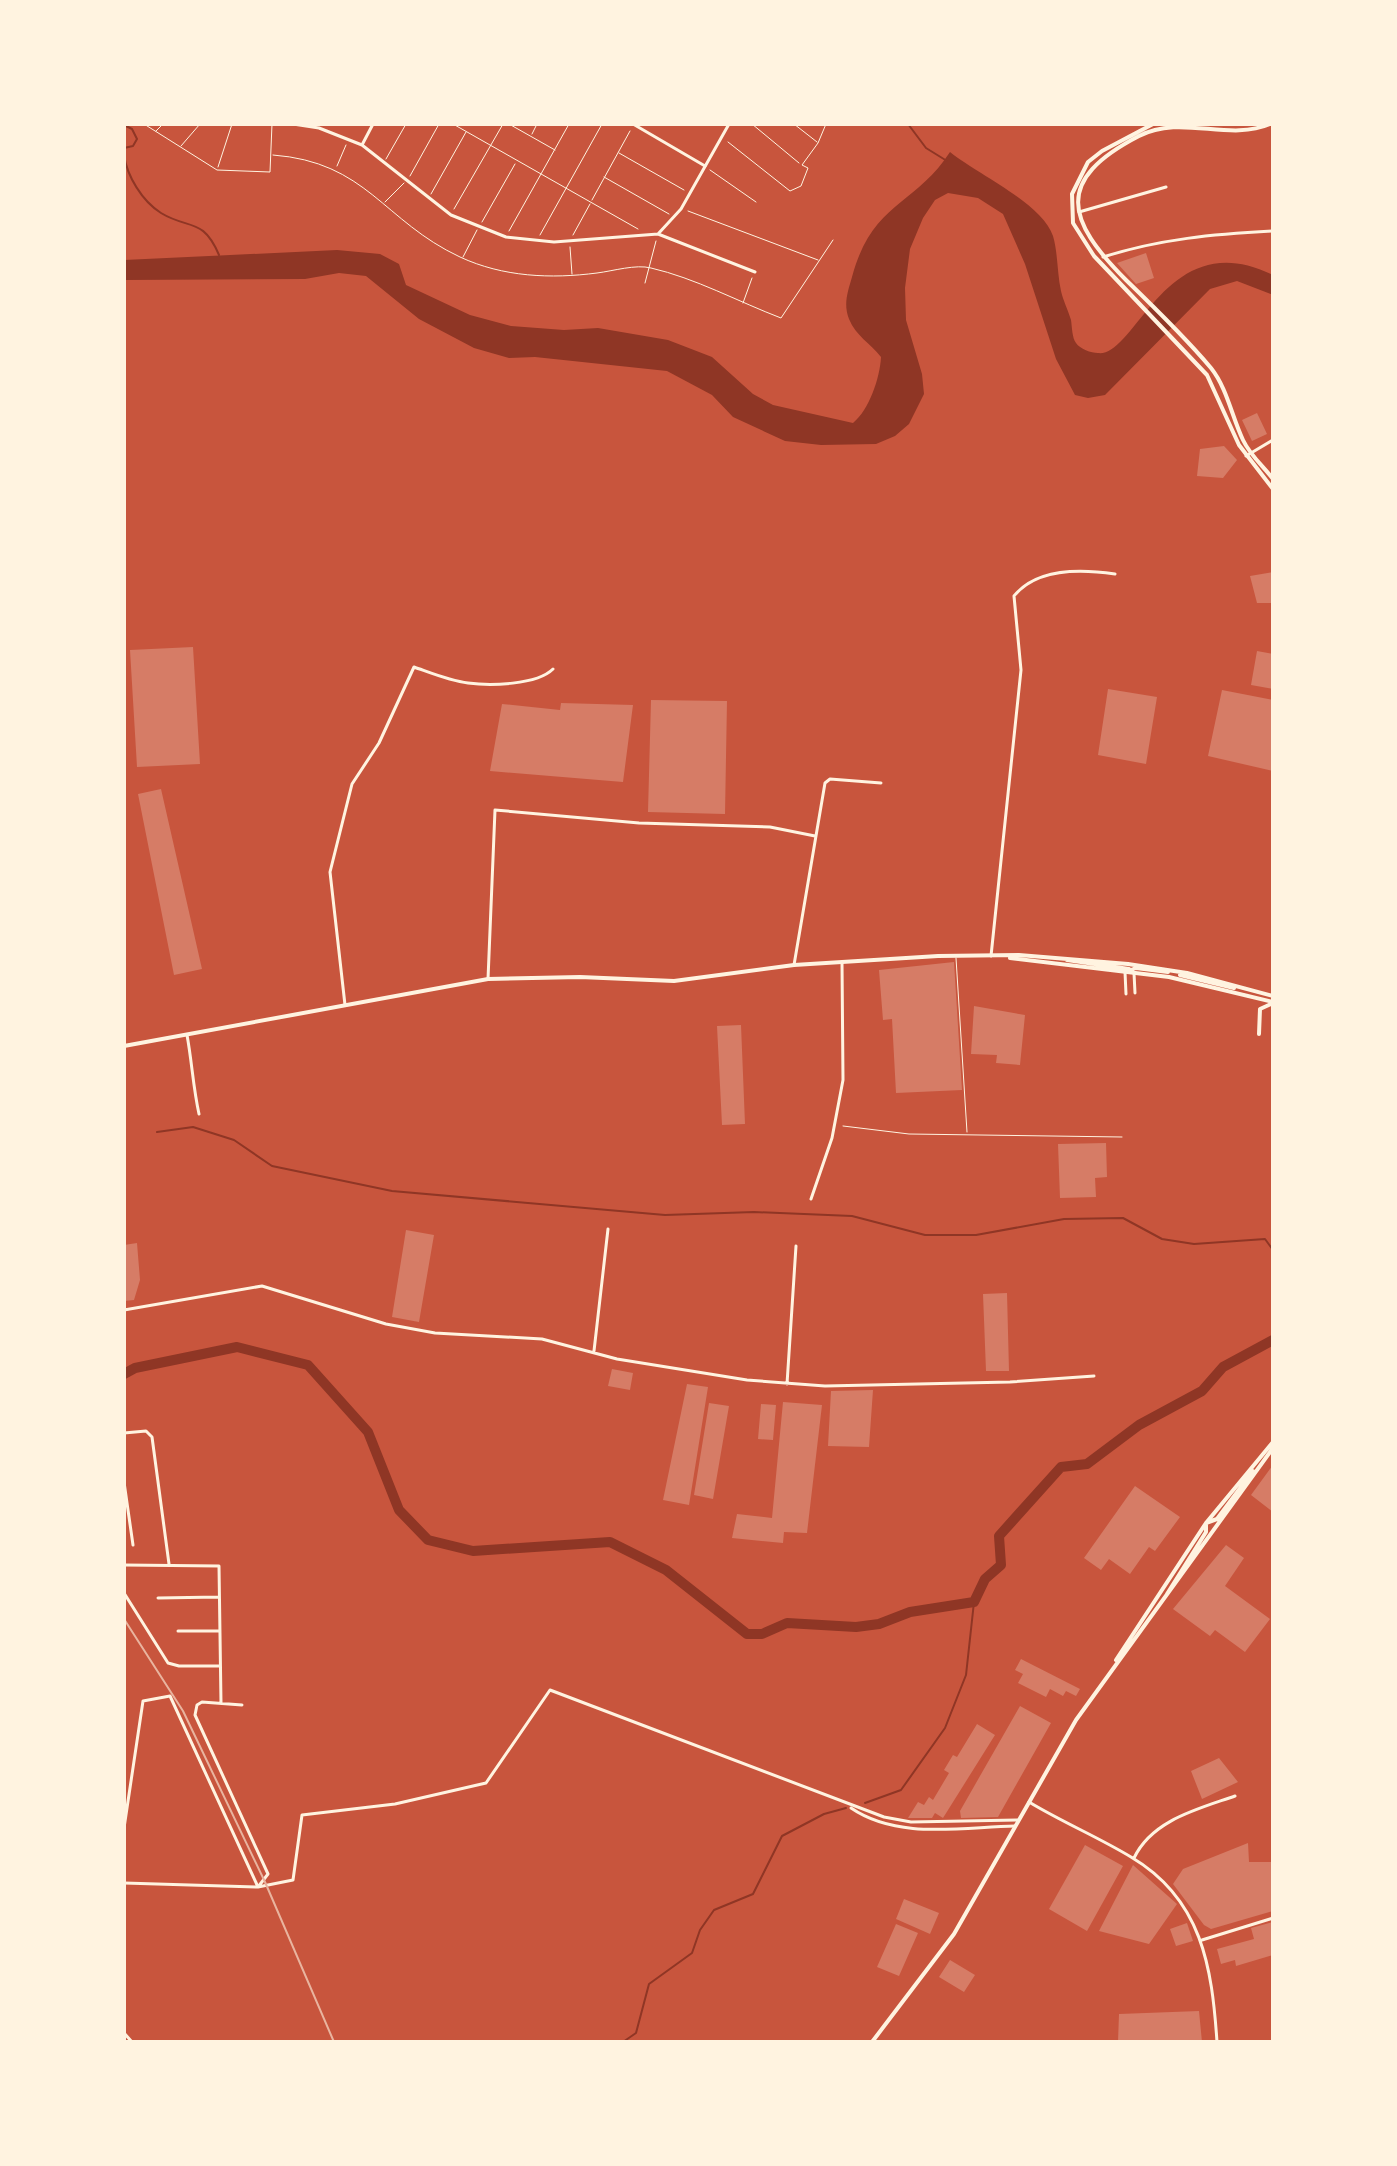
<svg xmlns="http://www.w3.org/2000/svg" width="1397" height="2166" font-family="'PT Sans Narrow',sans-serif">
<rect width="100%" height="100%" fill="#c8553d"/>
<path fill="#8f3625" d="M 950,152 C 977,174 1042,203 1053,236 C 1058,253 1057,273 1061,291 C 1063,300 1068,310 1071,320 C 1072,326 1072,338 1076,343 C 1080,349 1091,353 1098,353 C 1136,358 1166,222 1273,275 L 1273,295 L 1237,281 L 1210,289 L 1105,395 L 1088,398 L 1075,395 L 1056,359 L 1025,264 L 1003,214 L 978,198 L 948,193 L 935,200 L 923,218 L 910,249 L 905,288 L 906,320 L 922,374 L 924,394 L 909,424 L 895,436 L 876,444 L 821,445 L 785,441 L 733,417 L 712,395 L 667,371 L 535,357 L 509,358 L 474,348 L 419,319 L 366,276 L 339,273 L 305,279 L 124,280 L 124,260 L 337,250 L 380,254 L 399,264 L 406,285 L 470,315 L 511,326 L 564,330 L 598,328 L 668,340 L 712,357 L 753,394 L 773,405 L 853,423 C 869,410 880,378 881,357 C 870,343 856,336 849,319 C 843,304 848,291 852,277 C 872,202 915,206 950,152 Z"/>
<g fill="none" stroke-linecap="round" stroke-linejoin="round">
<path stroke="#8f3625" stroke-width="2" d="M 908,124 L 926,148 L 947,161
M 124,125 L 132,129 L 137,139 L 133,146 L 124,148
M 124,155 C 127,176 142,201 161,213 C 189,230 203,217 219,255
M 157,1132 L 193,1127 L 234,1140 L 272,1166 L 392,1191 L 665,1215 L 754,1212 L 852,1216 L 925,1235 L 976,1235 L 1064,1219 L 1123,1218 L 1162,1239 L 1194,1244 L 1265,1239 L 1273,1250
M 865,1803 L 901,1790 L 945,1728 L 966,1675 L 974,1602
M 623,2042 L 636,2033 L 649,1984 L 692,1953 L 700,1930 L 714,1910 L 753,1894 L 782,1836 L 824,1814 L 846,1808"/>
<path stroke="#8f3625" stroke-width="10" d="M 124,1374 L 135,1368 L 237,1347 L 308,1365 L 368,1432 L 399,1510 L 428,1540 L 473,1551 L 610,1542 L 666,1570 L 747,1634 L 762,1634 L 787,1623 L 856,1627 L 879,1624 L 910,1612 L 974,1602 L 985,1579 L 1001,1565 L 999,1536 L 1061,1467 L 1087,1464 L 1139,1425 L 1202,1391 L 1223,1367 L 1273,1340"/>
</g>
<path fill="#d67c66" d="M 1146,253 L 1154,278 L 1136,284 L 1117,263 Z
M 1257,413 L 1267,434 L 1252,441 L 1242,420 Z
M 1224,446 L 1237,460 L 1223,478 L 1197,476 L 1200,449 Z
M 1273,572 L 1273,603 L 1257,603 L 1250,576 Z
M 193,647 L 200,764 L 137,767 L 130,650 Z
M 1257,651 L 1273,654 L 1273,689 L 1251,685 Z
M 1108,689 L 1157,697 L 1146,764 L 1098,755 Z
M 1222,690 L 1273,700 L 1273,771 L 1208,756 Z
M 651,700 L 727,701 L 725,814 L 648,812 Z
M 561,703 L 633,705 L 623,782 L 490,771 L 502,704 L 560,710 Z
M 161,789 L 202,969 L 174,975 L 138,794 Z
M 954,962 L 962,1090 L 896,1093 L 892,1019 L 883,1020 L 879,970 Z
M 974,1006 L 1025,1015 L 1020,1065 L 996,1063 L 997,1055 L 971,1054 Z
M 741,1025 L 745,1124 L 722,1125 L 717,1026 Z
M 1106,1143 L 1107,1177 L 1095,1178 L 1096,1197 L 1060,1198 L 1058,1144 Z
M 406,1230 L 434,1235 L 419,1322 L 392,1317 Z
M 137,1243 L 140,1280 L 134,1300 L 124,1301 L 124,1245 Z
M 1007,1293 L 1009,1371 L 986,1371 L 983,1294 Z
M 612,1369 L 633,1373 L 630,1390 L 608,1386 Z
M 687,1384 L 708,1387 L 689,1505 L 663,1500 Z
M 873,1390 L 869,1447 L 828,1446 L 831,1391 Z
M 783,1402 L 822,1405 L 807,1533 L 784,1532 L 783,1543 L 732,1538 L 737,1514 L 772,1518 Z
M 709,1403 L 729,1406 L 713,1499 L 694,1495 Z
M 761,1404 L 776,1405 L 773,1440 L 758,1439 Z
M 1273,1465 L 1273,1512 L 1251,1495 Z
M 1135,1486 L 1180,1517 L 1155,1551 L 1149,1547 L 1130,1574 L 1109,1559 L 1101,1570 L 1084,1558 Z
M 1226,1545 L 1244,1558 L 1225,1586 L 1270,1619 L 1245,1652 L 1215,1630 L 1210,1636 L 1173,1609 Z
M 1021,1659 L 1080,1689 L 1076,1696 L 1066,1691 L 1063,1696 L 1050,1689 L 1046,1697 L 1018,1683 L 1023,1674 L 1015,1670 Z
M 1020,1706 L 1051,1723 L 998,1817 L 961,1818 L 960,1811 Z
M 977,1724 L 995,1735 L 943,1818 L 935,1813 L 932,1818 L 908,1818 L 918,1802 L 924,1805 L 929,1797 L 933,1800 L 949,1773 L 944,1770 L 953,1755 L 957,1757 Z
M 1219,1758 L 1238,1782 L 1202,1799 L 1191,1771 Z
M 1248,1843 L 1249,1862 L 1273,1862 L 1273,1911 L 1211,1929 L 1204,1925 L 1173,1884 L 1183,1869 Z
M 1085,1845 L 1123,1866 L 1087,1931 L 1049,1909 Z
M 1133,1865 L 1177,1904 L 1149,1944 L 1099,1931 Z
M 904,1899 L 939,1913 L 930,1934 L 896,1919 Z
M 1273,1922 L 1273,1955 L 1236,1966 L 1235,1960 L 1221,1964 L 1217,1949 L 1254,1939 L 1251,1928 Z
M 1187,1923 L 1193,1941 L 1176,1946 L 1170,1929 Z
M 896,1924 L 918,1933 L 899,1976 L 877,1967 Z
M 950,1960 L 975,1975 L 964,1992 L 939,1977 Z
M 1199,2011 L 1202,2042 L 1118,2042 L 1119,2014 Z"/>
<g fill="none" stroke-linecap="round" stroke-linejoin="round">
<path stroke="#fff3e0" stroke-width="1" d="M 144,124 L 217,170 L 270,172 L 272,124
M 453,124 L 638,229
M 509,124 L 555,150
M 752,124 L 799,163
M 794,124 L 817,142
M 156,131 L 163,124
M 532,134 L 537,124
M 728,142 L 790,191 L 801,186 L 808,168 L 802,165 L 818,143 L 826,124
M 181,146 L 200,124
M 619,153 L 684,190
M 273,155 C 367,162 383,221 460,257 C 503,277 551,279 597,273 C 613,271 636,264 651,268 C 695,278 739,302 781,318 L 833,240
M 386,159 L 406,124
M 337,166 L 346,145
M 218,167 L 232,124
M 710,170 L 756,202
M 410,176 L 439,124
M 604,177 L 669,214
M 431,194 L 466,132
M 592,200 L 630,131
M 385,202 L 404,183
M 454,209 L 503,124
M 688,211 L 818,260
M 482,222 L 515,164
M 509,231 L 569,124
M 540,235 L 602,124
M 573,235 L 590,204
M 570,247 L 572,274
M 463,257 L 477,230
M 645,283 L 656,241
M 743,303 L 752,278"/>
<path stroke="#fff3e0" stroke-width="1" d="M 956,958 L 967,1132
M 843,1126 L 909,1134 L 1122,1137"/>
<path stroke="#fff3e0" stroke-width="3" d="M 293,124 L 319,128 L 362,145 L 451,215 L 506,237 L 554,242 L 658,234 L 755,272
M 362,145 L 373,124
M 1079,212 L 1166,187
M 658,234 L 681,209 L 729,124
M 1103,257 C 1160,239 1214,234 1273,231
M 1246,456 L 1273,440
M 991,956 L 1021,670 L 1014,596 C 1037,567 1082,569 1115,574
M 794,965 L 825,783 L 830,779 L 881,783
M 1125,972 L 1126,994
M 1134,973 L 1135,993
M 488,979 L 495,810 L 639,823 L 770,827 L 815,836
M 345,1005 L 330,872 L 352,784 L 379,743 L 414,667 C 431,673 450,681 468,683 C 490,686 537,685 553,669
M 187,1035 C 192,1062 193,1087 199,1114
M 811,1199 L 832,1138 L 843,1080 L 842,963
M 124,1310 L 262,1286 L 386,1324 L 435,1333 L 542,1339 L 617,1359 L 747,1380 L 825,1386 L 1010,1382 L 1094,1376
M 594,1351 L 608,1229
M 787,1384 L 796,1246
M 124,1433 L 146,1431 L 152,1437 L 169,1564
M 124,1482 L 133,1545
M 124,1565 L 219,1566 L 221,1703
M 124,1593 L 168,1663 L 179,1666 L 220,1666
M 158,1598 L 219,1597
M 178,1631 L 219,1631
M 1029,1802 C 1062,1822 1098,1837 1131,1857 C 1202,1899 1212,1967 1217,2042
M 851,1808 C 898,1840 961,1827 1015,1826
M 124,1828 L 143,1701 L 170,1696 L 258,1887 L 293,1880 L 302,1815 L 395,1804 L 486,1783 L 550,1690 L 884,1817 L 911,1822 L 1017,1820
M 1134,1858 C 1152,1820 1198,1809 1235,1796
M 124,1883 L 258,1887 L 268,1874 L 195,1715 L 197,1705 L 202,1702 L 242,1705
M 1202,1940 L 1273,1918
M 124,2033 L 132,2042"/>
<path stroke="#fff3e0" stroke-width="3" d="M 633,124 L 705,166"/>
<path stroke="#fff3e0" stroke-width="4" d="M 1010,958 L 1169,977 L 1273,1002
M 1067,960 L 1129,969
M 1126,972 L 1136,968 L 1168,972
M 1180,975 L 1234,988
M 1259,1034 L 1260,1009 L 1271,1004
M 124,1046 L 488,979 L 580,977 L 674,981 L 794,965 L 938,956 L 1019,955 L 1128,964 L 1187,973 L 1273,996"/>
<path stroke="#fff3e0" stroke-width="4" d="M 1153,124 L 1102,151 L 1088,162 L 1072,194 L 1073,223 L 1094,256 L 1207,375 L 1239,445 L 1273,489
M 1270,124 C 1228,142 1182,114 1139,136 C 1054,180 1066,220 1126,280 C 1155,308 1185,337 1211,368 C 1227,388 1232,417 1243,440 C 1250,455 1263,466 1273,479
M 1167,1594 L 1206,1532 L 1206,1523 L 1217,1519 L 1253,1471
M 1116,1660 L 1206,1523 L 1273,1442
M 872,2042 L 954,1934 L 1076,1720 L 1273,1448"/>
<path stroke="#e9b49f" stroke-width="2" d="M 124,1619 L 183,1711 L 265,1882 L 334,2042"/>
</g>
<rect width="1397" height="2166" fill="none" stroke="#fff3e0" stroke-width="252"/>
</svg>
